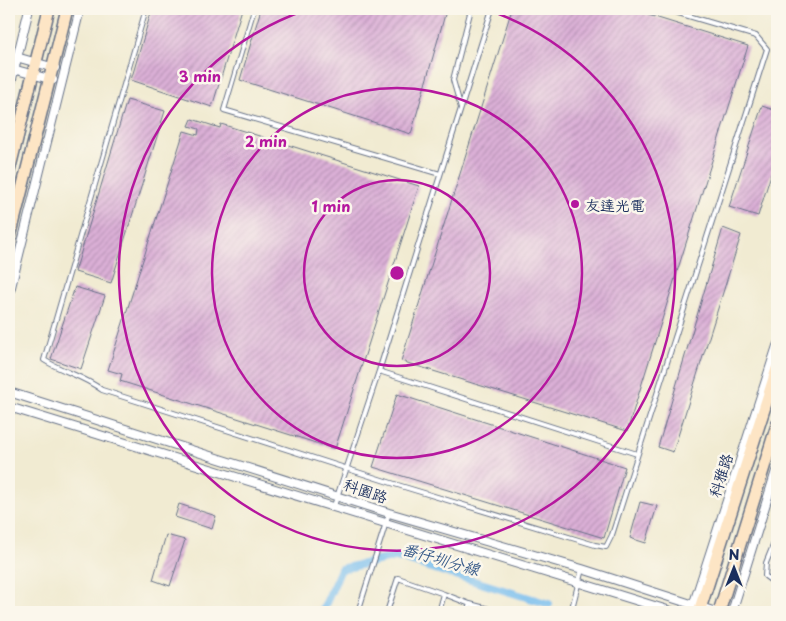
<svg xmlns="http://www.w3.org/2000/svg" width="786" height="621" font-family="'Playpen Sans','LXGW WenKai TC',sans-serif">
<defs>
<pattern id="building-hatch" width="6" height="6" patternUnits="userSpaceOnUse" patternTransform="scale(1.25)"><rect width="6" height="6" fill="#dcb0d7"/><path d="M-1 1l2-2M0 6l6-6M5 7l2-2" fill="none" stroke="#b290b2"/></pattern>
</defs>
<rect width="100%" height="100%" fill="#fbf7ec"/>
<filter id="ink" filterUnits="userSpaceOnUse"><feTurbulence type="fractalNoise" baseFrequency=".02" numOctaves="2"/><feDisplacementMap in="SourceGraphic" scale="10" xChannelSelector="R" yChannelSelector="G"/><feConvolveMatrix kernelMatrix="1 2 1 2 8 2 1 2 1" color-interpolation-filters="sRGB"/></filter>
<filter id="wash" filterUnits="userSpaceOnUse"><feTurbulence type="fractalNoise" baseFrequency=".0096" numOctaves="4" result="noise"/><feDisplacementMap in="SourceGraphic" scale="20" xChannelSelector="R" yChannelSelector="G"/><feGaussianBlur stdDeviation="1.12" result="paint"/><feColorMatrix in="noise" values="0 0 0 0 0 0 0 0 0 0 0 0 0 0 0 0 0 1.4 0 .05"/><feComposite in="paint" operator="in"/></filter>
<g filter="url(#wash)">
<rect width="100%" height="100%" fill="#f1ebd2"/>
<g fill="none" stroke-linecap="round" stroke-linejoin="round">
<path stroke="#77bdee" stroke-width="8" d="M 322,612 L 341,569 L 396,557 L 549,604"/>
</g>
<g id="blocks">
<path fill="url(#building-hatch)" d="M 152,9 L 242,9 L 212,107 L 131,80 Z
M 261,9 L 438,9 L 446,11 L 411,134 L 240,80 Z
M 512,9 L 629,9 L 748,46 L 627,431 L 401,361 Z
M 127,100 L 165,111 L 111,283 L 75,272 Z
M 762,106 L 777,111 L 777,155 L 758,216 L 729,207 Z
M 192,119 L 220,128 L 221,124 L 419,186 L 335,449 L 120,381 L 122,374 L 108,370 L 184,131 L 198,135 L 199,129 L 189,126 Z
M 723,228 L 741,235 L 673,452 L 658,447 Z
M 75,287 L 105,296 L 81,369 L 51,359 Z
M 397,394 L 625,467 L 604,538 L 373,467 Z
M 640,502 L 657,506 L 646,543 L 630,538 Z
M 179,504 L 216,516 L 212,529 L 175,517 Z
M 166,535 L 185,540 L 170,586 L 153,580 Z"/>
</g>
</g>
<g filter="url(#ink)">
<use href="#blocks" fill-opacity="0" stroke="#667187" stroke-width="1"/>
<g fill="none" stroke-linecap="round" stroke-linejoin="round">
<g stroke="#667187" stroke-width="6">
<path id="lane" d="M 146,9 L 44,360 C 63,372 84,376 102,390 L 401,486 L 595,545 L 606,547 L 612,535 L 767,49 L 756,36 L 665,9
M 254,9 L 224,110 L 440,174
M 461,108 L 453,80 L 471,9
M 379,371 L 492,9
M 334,506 L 379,371 L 637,454
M 777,536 L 766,563 L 765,576 L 777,585
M 444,594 L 470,604 L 467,612
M 470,604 L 500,612
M 358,612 L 389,513
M 387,612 L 398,578 L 444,594 L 439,612
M 571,612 L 582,569"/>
</g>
<g stroke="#667187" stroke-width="10">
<path id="street" d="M 9,55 L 55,68
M 9,68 L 53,80
M 9,91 L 29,9
M 9,295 L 80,9
M 9,392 L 389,513 L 582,569 L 716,612
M 9,407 L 674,612
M 691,612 L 777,346
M 732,612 L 777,468"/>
</g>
<g stroke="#667187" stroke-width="14">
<path id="secondary" d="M 9,171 L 49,9
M 9,241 L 67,9
M 699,612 L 777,369
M 719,612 L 777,425"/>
</g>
<use href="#lane" stroke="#fff" stroke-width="4"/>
<use href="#street" stroke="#fff" stroke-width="8"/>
<use href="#secondary" stroke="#fde5c5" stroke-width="11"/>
</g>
</g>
<g fill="none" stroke="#b5179e" stroke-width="2.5">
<circle cx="397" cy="273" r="93"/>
<circle cx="397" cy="273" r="185"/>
<path d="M485 9A278 278 0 1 1 309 9"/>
</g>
<circle fill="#b5179e" stroke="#fbf7ec" stroke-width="2" cx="575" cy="204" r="5"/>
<g text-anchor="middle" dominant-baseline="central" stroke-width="5" stroke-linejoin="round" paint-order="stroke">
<g font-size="15" fill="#1b2f5e" stroke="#fbf7ec" text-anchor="start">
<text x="585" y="204">友達光電</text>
</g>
<g font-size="15" fill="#1b2f5e" stroke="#fbf7ec">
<text transform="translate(720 475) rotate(-72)">科雅路</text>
<text transform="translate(366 490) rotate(19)">科園路</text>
</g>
<g font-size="16" font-style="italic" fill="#375a89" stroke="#fbf7ec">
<text transform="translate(441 558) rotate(16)">番仔圳分線</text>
</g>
</g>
<circle cx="397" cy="273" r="8" fill="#b5179e" stroke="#fbf7ec" stroke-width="2.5"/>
<g font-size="15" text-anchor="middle" font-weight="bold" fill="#b5179e" stroke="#fbf7ec" stroke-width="5" stroke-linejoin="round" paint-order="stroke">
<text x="200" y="82">3 min</text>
<text x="266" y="147">2 min</text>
<text x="331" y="212">1 min</text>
</g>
<rect width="786" height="621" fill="none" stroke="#fbf7ec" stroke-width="30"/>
<g transform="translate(734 568)" stroke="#fbf7ec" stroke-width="4" paint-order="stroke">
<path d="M0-4L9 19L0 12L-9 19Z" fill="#1b2f5e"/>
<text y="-8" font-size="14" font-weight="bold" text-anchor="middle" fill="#1b2f5e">N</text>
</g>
</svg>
